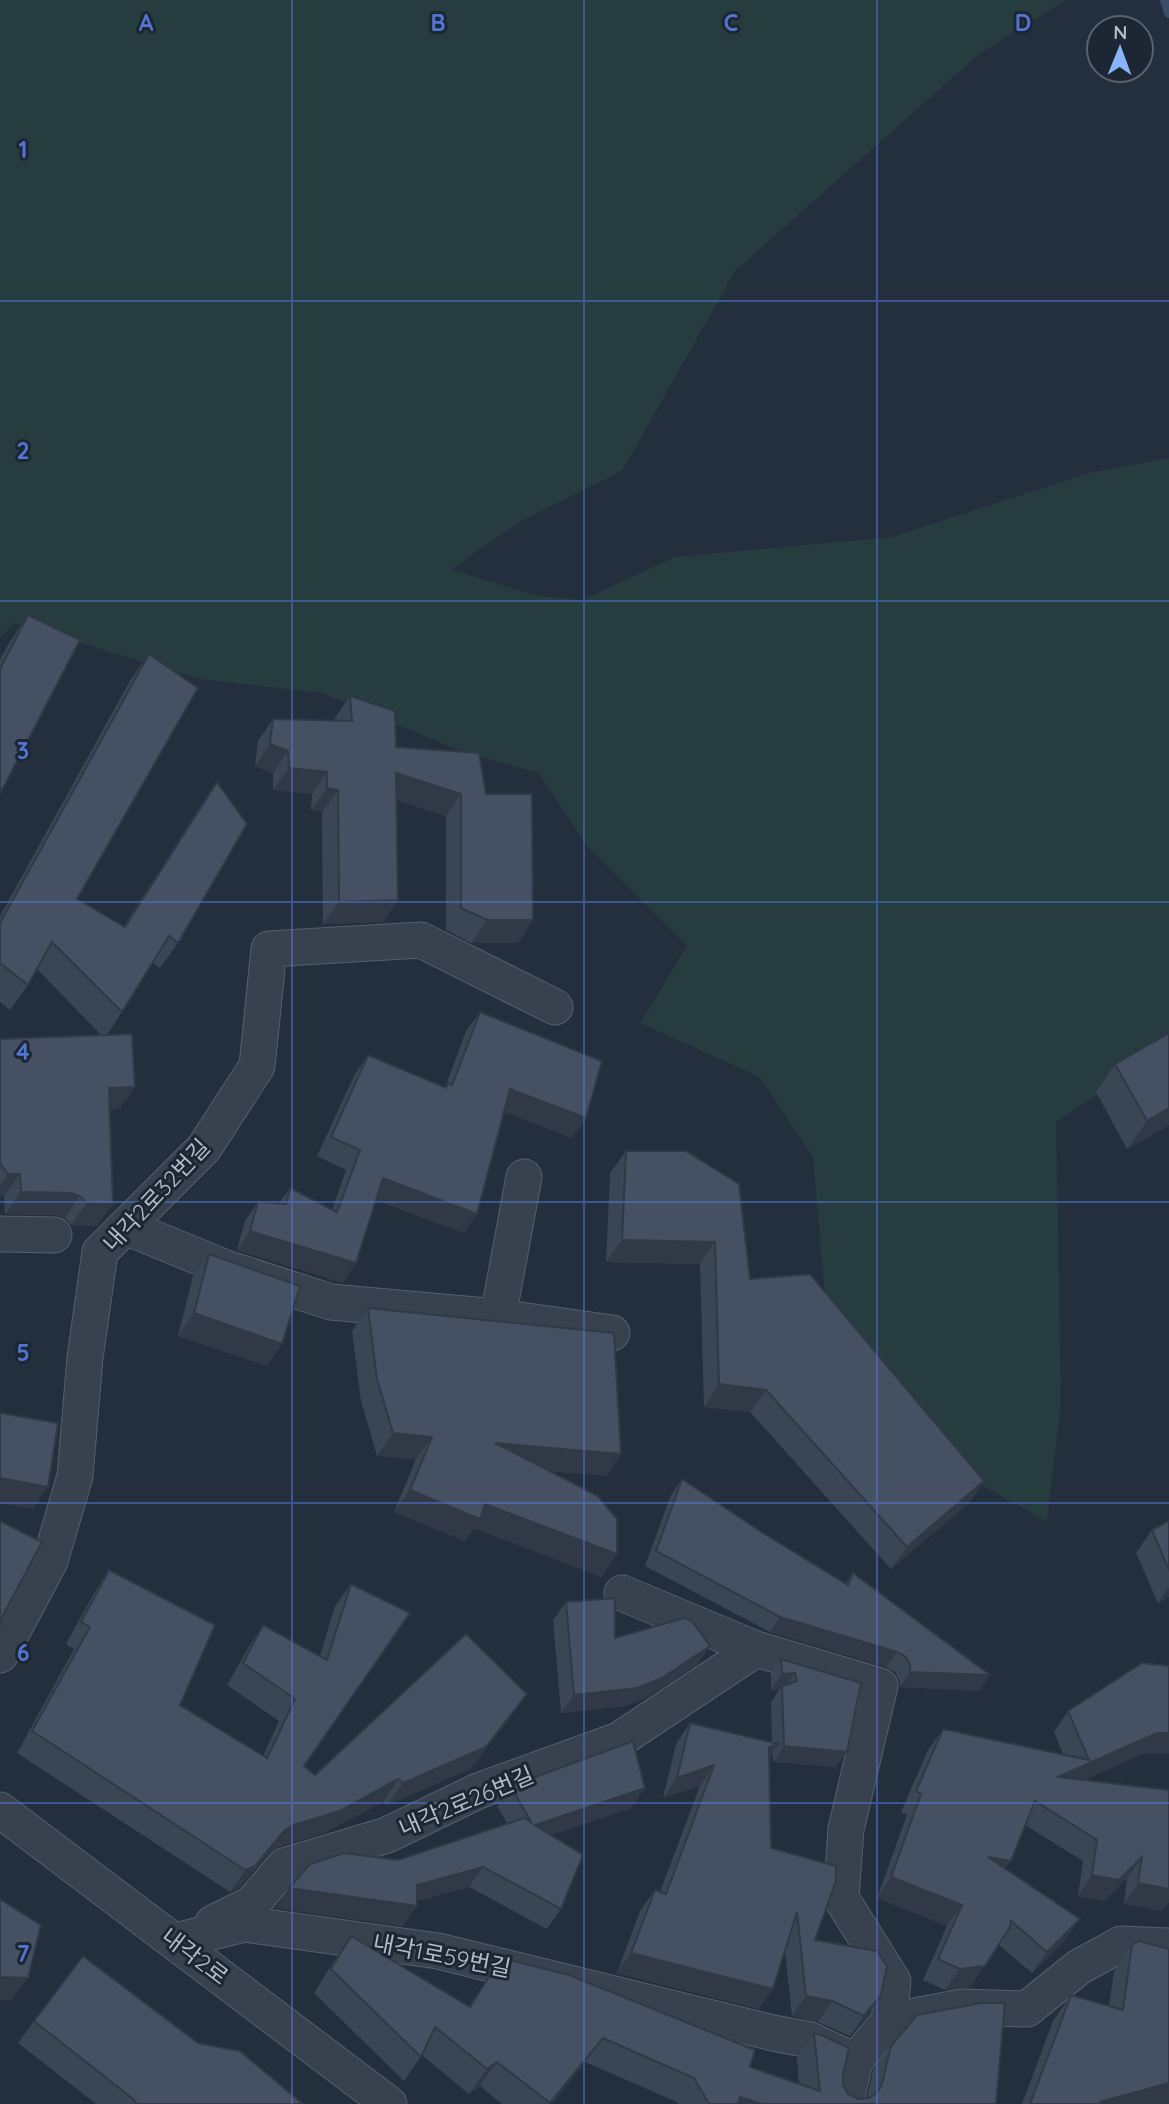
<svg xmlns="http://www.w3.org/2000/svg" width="1169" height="2104" font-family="Quicksand,'Noto Sans KR',sans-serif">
<rect width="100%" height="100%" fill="#242f3e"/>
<path fill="#263c3f" d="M 0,0 L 1066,0 L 979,54 L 735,271 L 622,471 L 525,519 L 464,560 L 452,570 L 537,596 L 582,600 L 675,557 L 892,537 L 1089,473 L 1169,458 L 1169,1047 L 1056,1122 L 1061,1402 L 1047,1521 L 983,1486 L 825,1297 L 813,1157 L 760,1077 L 640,1023 L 687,946 L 588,847 L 539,773 L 463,752 L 322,693 L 200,679 L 14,623 L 0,638 Z"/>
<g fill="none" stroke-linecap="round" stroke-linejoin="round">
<path stroke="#394c67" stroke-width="10" d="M 1165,0 L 1169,13"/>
<g stroke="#565f6c" stroke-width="37">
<path id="minor" d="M 126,1227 L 226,1268 L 331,1302 L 498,1317 L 612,1333
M 0,1234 L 54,1235
M 498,1317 L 524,1177
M 622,1593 L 756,1649 L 880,1686 L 846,1829 L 841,1898 L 893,1981 L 889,2021
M 0,1655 L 50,1561 L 75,1476 L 85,1358 L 100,1252 L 204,1148 L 257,1066 L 269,949 L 421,940 L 555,1007
M 0,1810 L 389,2104
M 213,1923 L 252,1904 L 284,1866 L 387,1835 L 478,1791 L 619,1740 L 756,1649
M 176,1941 L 244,1924 L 438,1951 L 773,2033 L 810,2040 L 855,2061 L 889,2021 L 962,2007 L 1027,2009 L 1079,1967 L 1121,1944 L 1169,1946
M 845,2104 L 855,2061"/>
</g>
<use href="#minor" stroke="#38414e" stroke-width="35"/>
</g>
<path fill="#3b4654" d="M 28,615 L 0,794 L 0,660 L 9,643 Z
M 149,654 L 77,899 L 124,926 L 200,807 L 217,782 L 178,943 L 160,968 L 153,963 L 122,1012 L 107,1035 L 119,1109 L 110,1109 L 97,1226 L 71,1225 L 65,1218 L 55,1215 L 5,1214 L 4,1196 L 0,1196 L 0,1039 L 101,1035 L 37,969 L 28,985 L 10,1010 L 0,1002 L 0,916 L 131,679 Z
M 350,696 L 396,747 L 486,794 L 533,920 L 518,943 L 471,943 L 446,930 L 446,816 L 397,800 L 383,922 L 323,924 L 322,812 L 311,810 L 312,794 L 273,790 L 273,773 L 255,766 L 258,741 L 273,719 L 335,721 L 335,718 Z
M 480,1012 L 572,1138 L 505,1112 L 477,1214 L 464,1233 L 376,1200 L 356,1263 L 343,1283 L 237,1250 L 245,1221 L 258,1202 L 279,1203 L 290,1188 L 332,1210 L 346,1170 L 317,1156 L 355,1074 L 368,1055 L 445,1088 L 466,1031 Z
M 1115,1064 L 1169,1125 L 1127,1149 L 1096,1092 Z
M 626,1151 L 750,1279 L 984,1481 L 969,1503 L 891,1569 L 750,1412 L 704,1407 L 700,1264 L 606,1262 L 610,1173 Z
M 209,1254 L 267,1366 L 178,1336 L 193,1276 Z
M 368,1308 L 621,1454 L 606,1476 L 550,1471 L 602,1577 L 474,1528 L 465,1541 L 394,1512 L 416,1459 L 377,1456 L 361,1401 L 352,1331 Z
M 682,1479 L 763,1533 L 845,1584 L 853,1573 L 990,1675 L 979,1691 L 900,1687 L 899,1680 L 895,1672 L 886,1667 L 770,1632 L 645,1566 L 671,1495 Z
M 1169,1521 L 1169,1597 L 1158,1603 L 1136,1553 L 1152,1530 Z
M 109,1570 L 180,1705 L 263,1756 L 279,1721 L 227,1685 L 248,1648 L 263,1625 L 320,1656 L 335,1606 L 351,1584 L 304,1766 L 315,1775 L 511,1717 L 470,1769 L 387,1805 L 383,1802 L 324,1833 L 278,1847 L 269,1853 L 239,1888 L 230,1892 L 17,1753 L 74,1649 L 66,1644 L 94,1593 Z
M 566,1602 L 615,1638 L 698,1664 L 649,1696 L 625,1706 L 561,1713 L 553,1620 Z
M 781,1659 L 861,1683 L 836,1767 L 773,1762 L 773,1754 L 770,1758 L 771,1848 L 815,1940 L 881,1995 L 867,2016 L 850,2036 L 818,2022 L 792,2016 L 785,1951 L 759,2009 L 617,1973 L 640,1911 L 655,1890 L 660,1892 L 700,1786 L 663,1798 L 676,1744 L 690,1723 L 772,1742 L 771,1702 L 780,1689 L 771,1690 L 771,1674 Z
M 1068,1711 L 1142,1754 L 1084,1780 L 1169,1790 L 1169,1902 L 1162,1911 L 1124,1904 L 1127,1878 L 1104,1901 L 1078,1896 L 1083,1861 L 1025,1825 L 1005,1869 L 1065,1940 L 1032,1973 L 999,1945 L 970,1987 L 945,1990 L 923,1980 L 947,1926 L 877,1898 L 907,1815 L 901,1812 L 928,1750 L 943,1729 L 1063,1754 L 1054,1732 Z
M 511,1786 L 645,1788 L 631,1808 L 551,1835 L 561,1909 L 547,1929 L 469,1887 L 417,1901 L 403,1926 L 275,1908 L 398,1860 L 507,1823 L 497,1806 Z
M 351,1936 L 469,2006 L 492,1972 L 495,1974 L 505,1959 L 750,2067 L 799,2084 L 797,2058 L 814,2033 L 843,2075 L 843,2085 L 848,2094 L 858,2099 L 867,2098 L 873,2070 L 891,2046 L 996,2104 L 678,2104 L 677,2102 L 585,2062 L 552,2104 L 502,2104 L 480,2086 L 469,2094 L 422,2055 L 404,2081 L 314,1993 L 334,1961 Z
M 1132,1945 L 1169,2104 L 1022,2104 L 1053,2021 L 1071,1995 L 1109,2006 L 1114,1971 Z
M 34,2021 L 198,2043 L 303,2104 L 96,2104 L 18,2043 Z"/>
<path fill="#303945" d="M 270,744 L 288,751 L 273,773 L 255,766 Z
M 289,768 L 327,772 L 312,794 L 273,790 Z
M 396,773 L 461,794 L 446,816 L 380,795 Z
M 327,788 L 338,790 L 322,812 L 311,810 Z
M 398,900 L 383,922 L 323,924 L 339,902 Z
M 487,920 L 533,920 L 518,943 L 471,943 Z
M 135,1087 L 119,1109 L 93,1110 L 109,1088 Z
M 510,1089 L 586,1118 L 572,1138 L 497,1109 Z
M 1169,1108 L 1169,1125 L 1127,1149 L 1147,1121 Z
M 8,1174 L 20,1174 L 4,1196 L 0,1196 L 0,1185 Z
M 383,1178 L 477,1214 L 464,1233 L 370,1197 Z
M 21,1192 L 71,1193 L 80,1196 L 65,1218 L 55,1215 L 5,1214 Z
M 87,1203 L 113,1204 L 97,1226 L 71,1225 Z
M 250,1231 L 356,1263 L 343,1283 L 237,1250 Z
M 622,1240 L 715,1242 L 700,1264 L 606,1262 Z
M 194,1313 L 282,1344 L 267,1366 L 178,1336 Z
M 719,1384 L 766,1390 L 750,1412 L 704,1407 Z
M 393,1433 L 432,1437 L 416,1459 L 377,1456 Z
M 495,1443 L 621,1454 L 606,1476 L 480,1465 Z
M 0,1478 L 48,1487 L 33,1509 L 0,1503 Z
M 984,1481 L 969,1503 L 891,1569 L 907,1547 Z
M 410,1490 L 485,1504 L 617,1554 L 602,1577 L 474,1528 L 465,1541 L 394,1512 Z
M 1169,1587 L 1169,1597 L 1158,1603 Z
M 780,1617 L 897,1652 L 886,1667 L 770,1632 Z
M 710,1646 L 698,1664 L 649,1696 L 625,1706 L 561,1713 L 574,1695 Z
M 910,1672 L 990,1675 L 979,1691 L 900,1687 Z
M 795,1673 L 784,1688 L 782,1686 L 780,1689 L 771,1690 L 782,1674 Z
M 527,1694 L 511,1717 L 470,1769 L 387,1805 L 403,1783 Z
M 1157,1733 L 1169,1733 L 1169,1754 L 1142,1754 L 1043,1799 L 1058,1777 Z
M 779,1744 L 765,1764 L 769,1747 Z
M 784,1746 L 847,1752 L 836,1767 L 773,1762 Z
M 714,1765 L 700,1786 L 663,1798 L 677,1778 Z
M 398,1779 L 383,1802 L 324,1833 L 278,1847 L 269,1853 L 239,1888 L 230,1892 L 245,1870 L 284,1831 L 293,1825 Z
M 645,1788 L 631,1808 L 521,1845 L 535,1825 Z
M 988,1857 L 1011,1861 L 996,1882 Z
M 1142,1857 L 1127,1878 L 1104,1901 L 1078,1896 L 1092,1875 Z
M 483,1867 L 469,1887 L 405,1904 L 417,1906 L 403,1926 L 275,1908 L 289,1888 L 417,1885 Z
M 891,1877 L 962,1905 L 947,1926 L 877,1898 Z
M 1138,1883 L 1169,1889 L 1169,1902 L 1162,1911 L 1124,1904 Z
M 1080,1919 L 1065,1940 L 1032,1973 L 1047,1952 Z
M 631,1953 L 773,1989 L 759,2009 L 617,1973 Z
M 985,1966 L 970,1987 L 945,1990 L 960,1969 Z
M 0,1977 L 28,1978 L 12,2000 L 0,2000 Z
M 881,1995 L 867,2016 L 850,2036 L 864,2016 Z
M 806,1996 L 832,2001 L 818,2022 L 792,2016 Z
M 603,2038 L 585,2062 L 552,2104 L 550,2104 Z
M 497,2062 L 480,2086 L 469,2094 L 487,2069 Z
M 1169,2083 L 1169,2104 L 1098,2104 L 1100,2102 Z
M 740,2097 L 762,2104 L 735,2104 Z"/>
<path fill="#455162" stroke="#303945" stroke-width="2" d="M 28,615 L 80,640 L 0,794 L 0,669 Z
M 149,654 L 198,688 L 77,899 L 125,927 L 217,782 L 247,824 L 178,943 L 169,936 L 122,1012 L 52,942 L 28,985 L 0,963 L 0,923 Z
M 350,696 L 395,711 L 396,747 L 479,753 L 486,794 L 532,794 L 533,920 L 487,920 L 461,908 L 461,794 L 396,773 L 398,900 L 339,902 L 338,790 L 327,788 L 327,772 L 289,768 L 288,751 L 270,744 L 273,719 L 352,721 Z
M 480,1012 L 602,1061 L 586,1118 L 510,1089 L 477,1214 L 383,1178 L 356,1263 L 250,1231 L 258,1202 L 286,1204 L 290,1188 L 337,1212 L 360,1150 L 331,1137 L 368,1055 L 446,1088 L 448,1083 L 452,1085 Z
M 1169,1033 L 1169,1108 L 1147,1121 L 1115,1064 Z
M 132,1034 L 135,1087 L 109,1088 L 113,1204 L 87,1203 L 80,1196 L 71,1193 L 21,1192 L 20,1174 L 8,1174 L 0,1163 L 0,1039 Z
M 626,1151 L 686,1151 L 739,1184 L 750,1279 L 810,1274 L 984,1481 L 907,1547 L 766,1390 L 719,1384 L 715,1242 L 622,1240 Z
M 209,1254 L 300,1286 L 282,1344 L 194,1313 Z
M 368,1308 L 614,1333 L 621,1454 L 495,1443 L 598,1496 L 617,1519 L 617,1554 L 485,1504 L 480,1519 L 410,1490 L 432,1437 L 393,1433 L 377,1379 Z
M 0,1413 L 58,1423 L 48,1487 L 0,1478 Z
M 682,1479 L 763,1533 L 848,1585 L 853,1573 L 990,1675 L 910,1672 L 910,1665 L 906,1657 L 897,1652 L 780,1617 L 656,1551 Z
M 0,1521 L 42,1542 L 3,1615 L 0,1627 Z
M 1169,1521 L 1169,1570 L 1152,1530 Z
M 109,1570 L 215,1625 L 180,1705 L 267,1758 L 295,1699 L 243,1663 L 263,1625 L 327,1660 L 351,1584 L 410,1613 L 304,1766 L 315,1775 L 466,1634 L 527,1694 L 486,1747 L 403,1783 L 398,1779 L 340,1811 L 293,1825 L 284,1831 L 255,1866 L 245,1870 L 32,1731 L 90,1627 L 81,1622 Z
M 615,1598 L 615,1638 L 684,1618 L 692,1621 L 710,1646 L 662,1678 L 637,1688 L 574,1695 L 566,1602 Z
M 781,1659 L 861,1683 L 847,1752 L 784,1746 L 782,1686 L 797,1681 L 795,1673 L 782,1674 Z
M 1142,1663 L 1169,1666 L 1169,1733 L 1157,1733 L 1058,1777 L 1169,1790 L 1169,1889 L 1138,1883 L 1142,1857 L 1119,1880 L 1092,1875 L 1097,1840 L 1035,1801 L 1011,1861 L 988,1857 L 1080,1919 L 1047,1952 L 1011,1921 L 1010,1927 L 985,1966 L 960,1969 L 938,1959 L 962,1905 L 891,1877 L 921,1794 L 916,1791 L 943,1729 L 1089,1760 L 1068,1711 Z
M 690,1723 L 779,1744 L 769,1747 L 771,1848 L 836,1866 L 836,1881 L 815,1940 L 877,1951 L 887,1966 L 881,1995 L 864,2016 L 832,2001 L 806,1996 L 797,1912 L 773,1989 L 631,1953 L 655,1890 L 666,1894 L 714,1765 L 677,1778 Z
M 633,1741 L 645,1788 L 535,1825 L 583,1855 L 561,1909 L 483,1867 L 417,1885 L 417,1906 L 289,1888 L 310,1864 L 344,1853 L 398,1860 L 524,1818 L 531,1822 L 511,1786 Z
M 0,1899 L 41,1925 L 28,1978 L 0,1977 Z
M 351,1936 L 470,2007 L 492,1972 L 496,1975 L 505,1959 L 569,1975 L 755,2050 L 750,2067 L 820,2091 L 814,2033 L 821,2035 L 849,2048 L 843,2075 L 843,2085 L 848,2094 L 858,2099 L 869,2098 L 877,2093 L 882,2084 L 891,2046 L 917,2015 L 981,2003 L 1005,2003 L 996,2104 L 762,2104 L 740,2097 L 738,2104 L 709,2104 L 694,2078 L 603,2038 L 550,2103 L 497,2062 L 487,2069 L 435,2027 L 421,2057 L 331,1969 Z
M 1139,1941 L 1169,1949 L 1169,2083 L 1100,2102 L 1101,2104 L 1030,2104 L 1071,1995 L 1123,2010 L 1132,1945 Z
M 83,1956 L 198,2043 L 240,2051 L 303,2104 L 137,2104 L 133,2099 L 34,2021 Z"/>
<path fill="none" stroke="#5274d3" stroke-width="2" stroke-opacity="0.55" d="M 292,0 L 292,2104M 584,0 L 584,2104M 877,0 L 877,2104M 0,301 L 1169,301M 0,601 L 1169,601M 0,902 L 1169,902M 0,1202 L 1169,1202M 0,1503 L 1169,1503M 0,1803 L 1169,1803"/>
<g text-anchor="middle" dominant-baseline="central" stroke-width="6" stroke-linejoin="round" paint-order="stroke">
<g font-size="23" fill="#b4bcc9" stroke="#1d2633">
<text transform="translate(156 1195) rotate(-47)">내각2로32번길</text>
<text transform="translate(466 1801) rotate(-23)">내각2로26번길</text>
<text transform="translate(442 1955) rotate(11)">내각1로59번길</text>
<text transform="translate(195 1956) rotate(37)">내각2로</text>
</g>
</g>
<g font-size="23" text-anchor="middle" font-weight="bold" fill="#5274d3" stroke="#1d2633" stroke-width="6" stroke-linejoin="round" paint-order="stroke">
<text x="146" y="31">A</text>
<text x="438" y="31">B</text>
<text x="731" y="31">C</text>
<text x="1023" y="31">D</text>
<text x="23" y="158">1</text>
<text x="23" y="459">2</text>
<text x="23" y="759">3</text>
<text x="23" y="1060">4</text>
<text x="23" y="1361">5</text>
<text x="23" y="1661">6</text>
<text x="23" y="1962">7</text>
</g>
<g transform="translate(1120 49) rotate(1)"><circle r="33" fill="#1d2633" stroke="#59626f" stroke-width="2"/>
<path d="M0-5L12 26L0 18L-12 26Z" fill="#8ab4f8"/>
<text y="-10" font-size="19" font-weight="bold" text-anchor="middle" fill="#b4bcc9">N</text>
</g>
</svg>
